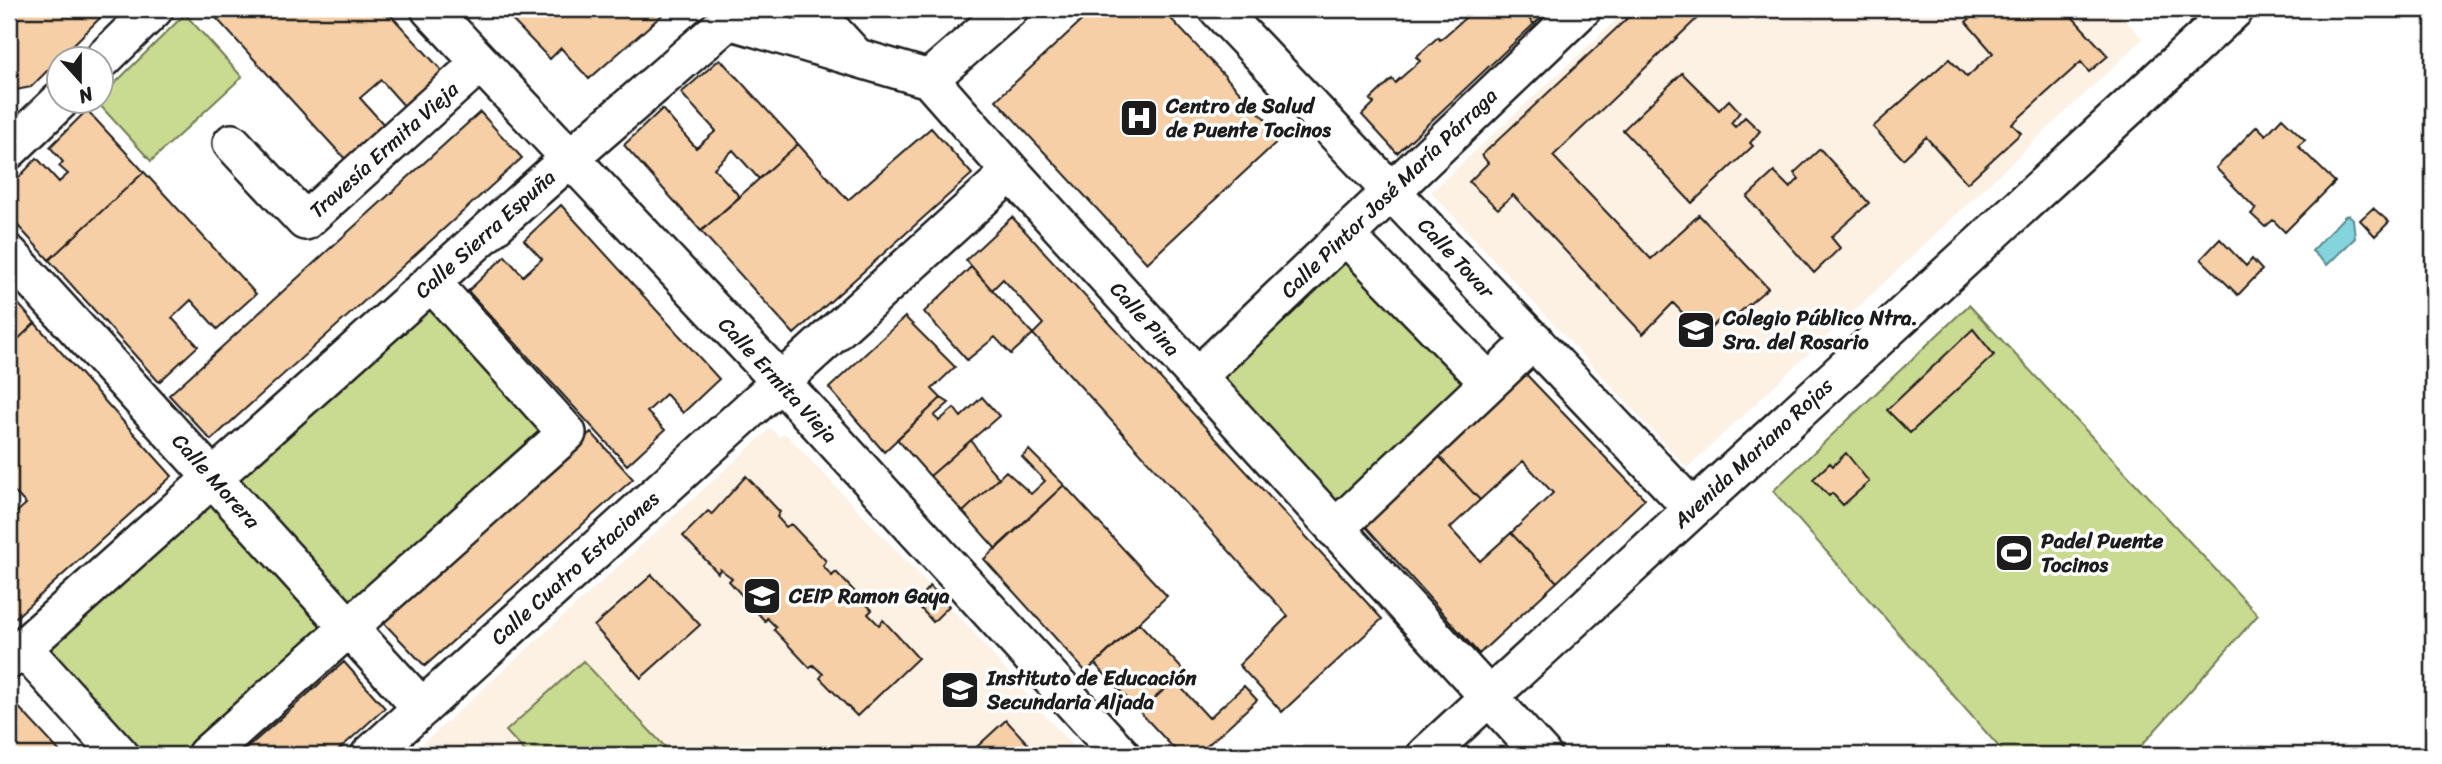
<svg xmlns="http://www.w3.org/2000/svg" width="2442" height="764" font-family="Sriracha,sans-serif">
<rect width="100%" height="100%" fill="#fff"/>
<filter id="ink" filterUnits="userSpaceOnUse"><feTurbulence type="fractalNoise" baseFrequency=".0143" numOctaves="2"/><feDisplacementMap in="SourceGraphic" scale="14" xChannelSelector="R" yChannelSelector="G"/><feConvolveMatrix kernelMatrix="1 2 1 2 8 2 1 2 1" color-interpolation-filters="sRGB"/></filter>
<g filter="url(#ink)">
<path fill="#fdf1e4" d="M 1628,9 L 2115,9 L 2143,39 L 1687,468 L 1431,192 Z
M 771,428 L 779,437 L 785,433 L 967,625 L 1080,755 L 410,755 Z"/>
<path fill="#c8db90" stroke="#727c56" stroke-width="2" d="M 185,14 L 242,77 L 151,161 L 97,102 L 102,102 L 102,96 Z
M 1345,235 L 1488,381 L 1335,529 L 1197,377 Z
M 431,282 L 567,433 L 206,755 L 120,755 L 23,648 Z
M 1969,305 L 2258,615 L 2133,755 L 2006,755 L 1773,491 Z
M 583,661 L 673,755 L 528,755 L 506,731 Z"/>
<path fill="#83d4dc" stroke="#5a8a8f" stroke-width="2" d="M 2349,215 L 2353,219 L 2355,238 L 2327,265 L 2312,251 L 2345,216 Z"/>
<path fill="#f7cfa6" stroke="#1c1c1c" stroke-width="2" d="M 9,9 L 109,9 L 31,87 L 16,90 L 9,81 Z
M 208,9 L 385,9 L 445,74 L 406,108 L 381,80 L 360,98 L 386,127 L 347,161 Z
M 527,9 L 669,9 L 589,79 L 561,48 L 550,59 L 513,21 Z
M 1094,9 L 1162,9 L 1282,137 L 1147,263 L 996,100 Z
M 1468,9 L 1520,9 L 1534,24 L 1397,153 L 1362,115 L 1374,103 L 1370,100 L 1392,79 L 1395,83 L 1420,61 L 1416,57 L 1438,37 L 1440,40 L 1465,18 L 1462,15 Z
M 1520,9 L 1551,9 L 1534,24 Z
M 1637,9 L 1707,9 L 1553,156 L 1651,259 L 1699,215 L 1768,288 L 1733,318 L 1728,311 L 1704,335 L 1673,303 L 1643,334 L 1513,195 L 1498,209 L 1469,182 L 1488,163 L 1482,155 Z
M 1981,9 L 2065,9 L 2108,56 L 2089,72 L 2081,62 L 2012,124 L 2021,133 L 1967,183 L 1926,137 L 1903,159 L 1873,127 L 1949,59 L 1967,77 L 1993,53 L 1966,22 Z
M 720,59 L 798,144 L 759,179 L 733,150 L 714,168 L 740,197 L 701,231 L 624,145 L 662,109 L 696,148 L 716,131 L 681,93 Z
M 1682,73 L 1719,110 L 1729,100 L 1740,112 L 1731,123 L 1735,127 L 1745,117 L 1760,131 L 1750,143 L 1753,146 L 1692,203 L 1623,130 Z
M 87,110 L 144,172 L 49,260 L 9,216 L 9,188 L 37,158 L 59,182 L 68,174 L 59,166 L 63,162 L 50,147 Z
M 480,112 L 522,158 L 211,440 L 169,395 Z
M 2282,118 L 2305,140 L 2298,146 L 2335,182 L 2285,232 L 2273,220 L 2265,227 L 2251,214 L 2256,209 L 2216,168 L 2257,126 L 2266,135 Z
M 931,128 L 972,174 L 794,334 L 701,231 L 798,144 L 848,200 Z
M 1820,149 L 1869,203 L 1831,237 L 1840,248 L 1814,273 L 1747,197 L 1774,172 L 1790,188 L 1799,179 L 1794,173 Z
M 144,172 L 256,294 L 217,329 L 191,300 L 172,318 L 198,346 L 159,382 L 49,260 Z
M 561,205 L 719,379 L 683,413 L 666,394 L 647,412 L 665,430 L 627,465 L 468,291 L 505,256 L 523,276 L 542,259 L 524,240 Z
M 2373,208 L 2389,222 L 2375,236 L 2360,220 Z
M 1012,217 L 1382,619 L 1282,712 L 1239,665 L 1288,616 L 1033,334 L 1043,324 L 1003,279 L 992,290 L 966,260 Z
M 2220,239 L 2246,266 L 2252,259 L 2262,270 L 2238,295 L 2201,259 Z
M 971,267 L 1033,334 L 1011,354 L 995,337 L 967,360 L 924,312 Z
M 9,293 L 35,323 L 9,348 Z
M 905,317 L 955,367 L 932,389 L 941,398 L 884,452 L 829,388 Z
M 35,323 L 172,476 L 15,618 L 9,611 L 9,519 L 26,504 L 9,486 L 9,348 Z
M 1973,329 L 1994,355 L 1910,433 L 1887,410 Z
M 1523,371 L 1645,499 L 1557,582 L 1511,533 L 1553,493 L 1523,461 L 1480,500 L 1435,452 Z
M 982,397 L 999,416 L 930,476 L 897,439 L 941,398 L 949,403 L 934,416 L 939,421 L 954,408 L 961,417 Z
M 591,432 L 633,479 L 425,666 L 382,621 Z
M 971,440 L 989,467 L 999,478 L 963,512 L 930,476 Z
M 1029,450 L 1064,485 L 996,549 L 963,512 L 1006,471 L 1031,494 L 1045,481 L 1022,457 Z
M 1435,452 L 1480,500 L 1450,528 L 1480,561 L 1511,533 L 1557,582 L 1479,654 L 1360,520 Z
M 1846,453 L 1869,482 L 1843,505 L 1832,493 L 1829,496 L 1813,479 L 1830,463 L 1833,466 Z
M 746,476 L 780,512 L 777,517 L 786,527 L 791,524 L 826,561 L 823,566 L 832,576 L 836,572 L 872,610 L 868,614 L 879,625 L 883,620 L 918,658 L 857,716 L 820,678 L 823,674 L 813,665 L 810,668 L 774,630 L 776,627 L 767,618 L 765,621 L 729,581 L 732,578 L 720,569 L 718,573 L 683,536 L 708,511 L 712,514 Z
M 1064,485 L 1167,596 L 1086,672 L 984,559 Z
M 652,575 L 700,625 L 641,678 L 594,626 Z
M 930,586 L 949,606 L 933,622 L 915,602 Z
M 1139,623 L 1184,671 L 1140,712 L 1095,664 Z
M 344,662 L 385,708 L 333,755 L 239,755 Z
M 1174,680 L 1209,718 L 1244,686 L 1257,700 L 1197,755 L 1180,755 L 1140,712 Z
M 12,700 L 63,755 L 9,755 L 9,703 Z
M 1006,720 L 1038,755 L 968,755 Z"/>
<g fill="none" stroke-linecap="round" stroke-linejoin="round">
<g stroke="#1c1c1c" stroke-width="42">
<path id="minor" d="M 430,9 L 780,381 L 1121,755
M 812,9 L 856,57
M 1218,9 L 1692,508
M 102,60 L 154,9
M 929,79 L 1011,172
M 232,143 L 305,221 L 480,63
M 9,150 L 60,101
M 1345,235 L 1488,381
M 9,254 L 422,708
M 1197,377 L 1582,9
M 1335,529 L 1534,340
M 23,648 L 120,755
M 9,660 L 569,159 L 729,20 L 929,79 L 1009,9
M 206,755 L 567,433 L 431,282
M 370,755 L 1011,172 L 1542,755
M 1426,755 L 2235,9"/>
</g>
<use href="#minor" stroke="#fff" stroke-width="37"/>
</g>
</g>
<defs>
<g id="hospital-square" transform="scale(2.0125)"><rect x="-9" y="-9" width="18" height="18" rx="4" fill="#1c1c1c" stroke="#fff"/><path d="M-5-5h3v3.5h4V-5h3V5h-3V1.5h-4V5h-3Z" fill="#fff"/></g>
<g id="school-square" transform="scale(2.0125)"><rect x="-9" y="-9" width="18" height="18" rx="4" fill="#1c1c1c" stroke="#fff"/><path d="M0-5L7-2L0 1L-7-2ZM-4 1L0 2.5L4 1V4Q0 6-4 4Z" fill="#fff"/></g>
<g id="stadium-square" transform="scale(2.0125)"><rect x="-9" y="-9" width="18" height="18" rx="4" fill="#1c1c1c" stroke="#fff"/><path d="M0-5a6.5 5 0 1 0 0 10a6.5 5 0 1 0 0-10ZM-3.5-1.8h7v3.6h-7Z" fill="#fff"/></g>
</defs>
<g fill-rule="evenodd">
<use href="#hospital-square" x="1139" y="118"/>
<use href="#school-square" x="1696" y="330"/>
<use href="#stadium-square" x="2014" y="553"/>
<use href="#school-square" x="762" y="596"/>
<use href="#school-square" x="960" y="690"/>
</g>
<g text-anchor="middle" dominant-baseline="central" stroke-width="7" stroke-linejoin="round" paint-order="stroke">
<g font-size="21" font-weight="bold" fill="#1c1c1c" stroke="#fff" text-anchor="start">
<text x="1166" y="106">Centro de Salud<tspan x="1166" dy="24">de Puente Tocinos</tspan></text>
<text x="1723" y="318">Colegio Público Ntra.<tspan x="1723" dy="24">Sra. del Rosario</tspan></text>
<text x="2041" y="541">Padel Puente<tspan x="2041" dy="24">Tocinos</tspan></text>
<text x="789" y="596">CEIP Ramon Gaya</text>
<text x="987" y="678">Instituto de Educación<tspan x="987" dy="24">Secundaria Aljada</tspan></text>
</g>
<g font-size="21" fill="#1c1c1c" stroke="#fff">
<text transform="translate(384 150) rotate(-42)">Travesía Ermita Vieja</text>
<text transform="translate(1389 193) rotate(-44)">Calle Pintor José María Párraga</text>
<text transform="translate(485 234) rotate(-42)">Calle Sierra Espuña</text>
<text transform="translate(1456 258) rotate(47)">Calle Tovar</text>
<text transform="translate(1145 319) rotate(48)">Calle Pina</text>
<text transform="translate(778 380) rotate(47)">Calle Ermita Vieja</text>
<text transform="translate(1753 453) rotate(-43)">Avenida Mariano Rojas</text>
<text transform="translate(216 481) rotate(48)">Calle Morera</text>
<text transform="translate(575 568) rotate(-42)">Calle Cuatro Estaciones</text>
</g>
</g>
<rect width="2442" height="764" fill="none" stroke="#fff" stroke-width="35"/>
<rect x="18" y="18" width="2407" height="729" fill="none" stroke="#1c1c1c" stroke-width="2.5" filter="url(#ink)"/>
<g transform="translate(80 80) rotate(159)"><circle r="33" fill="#ffffff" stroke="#a4a4a4" stroke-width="2"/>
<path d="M0-5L12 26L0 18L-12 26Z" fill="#1c1c1c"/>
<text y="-10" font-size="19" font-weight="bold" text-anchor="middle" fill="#1c1c1c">N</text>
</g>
</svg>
